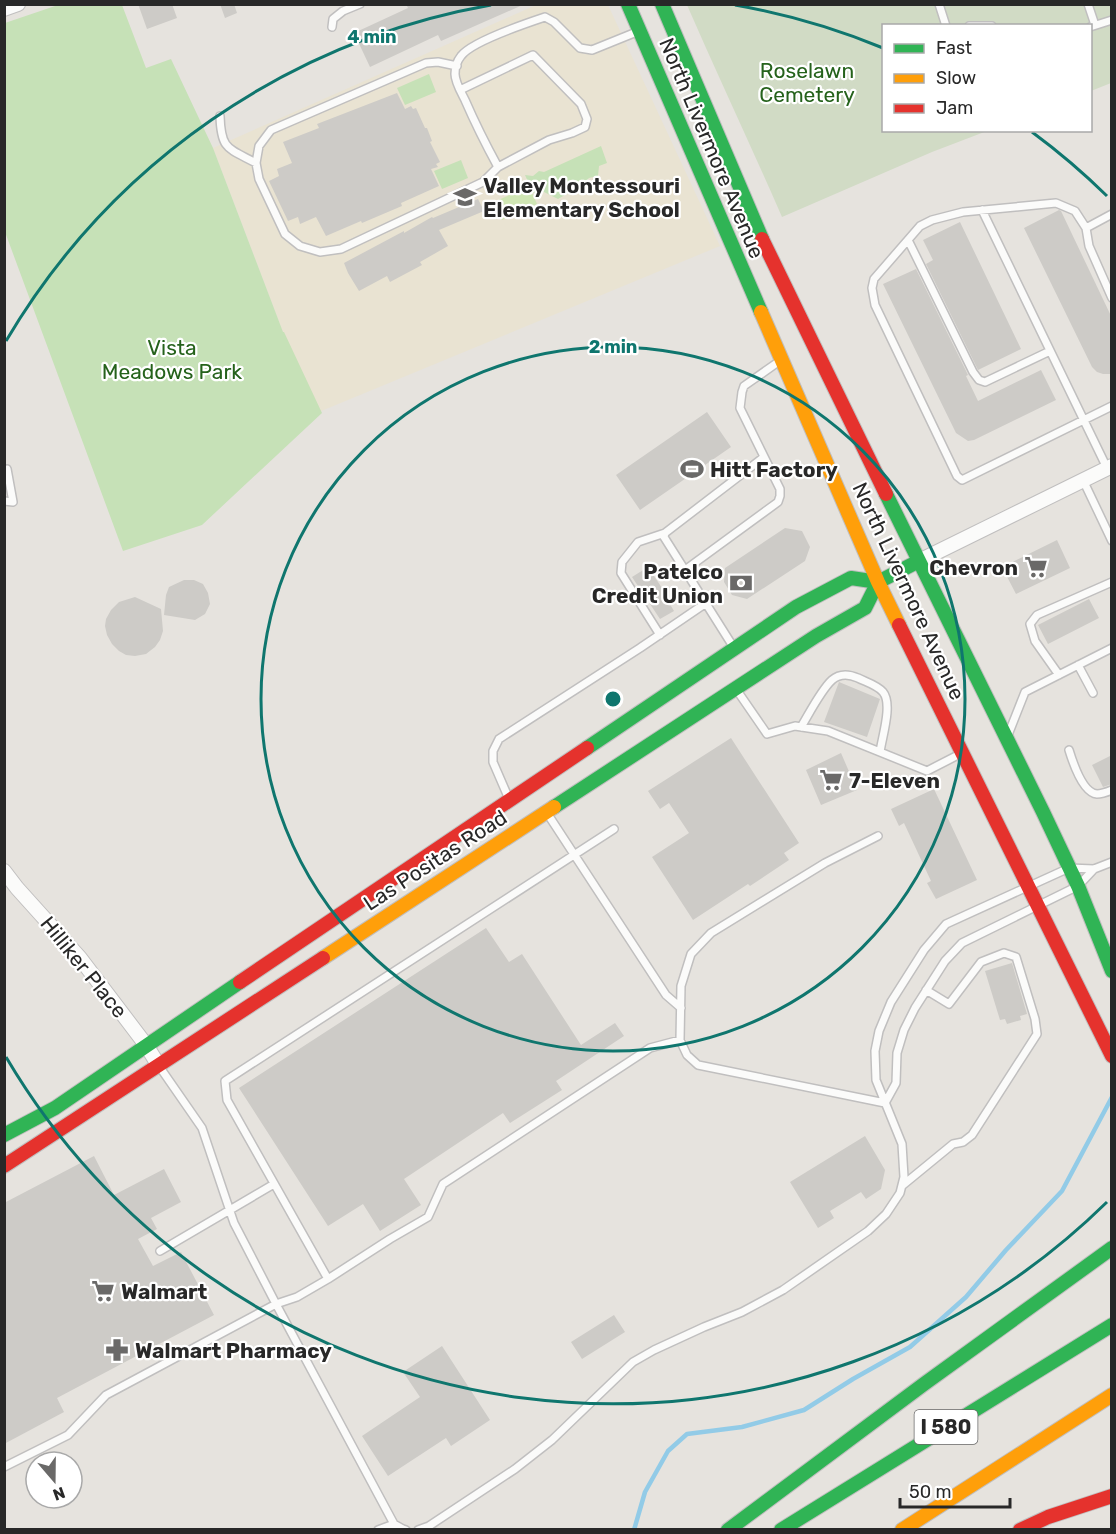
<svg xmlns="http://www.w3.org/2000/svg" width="1116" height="1534" font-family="Rubik,sans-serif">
<rect width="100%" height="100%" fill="#e6e3de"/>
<path fill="#e9e3d2" d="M 536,5 L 608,5 L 720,246 L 314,414 L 213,148 Z"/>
<path fill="#c6e1b7" d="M 58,5 L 122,5 L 146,68 L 171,59 L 213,148 L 283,332 L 284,332 L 322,413 L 202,525 L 123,551 L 5,232 L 5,23 Z
M 429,74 L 436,92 L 405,105 L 397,88 Z
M 601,146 L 607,163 L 599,166 L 598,176 L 589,178 L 582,185 L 558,199 L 542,191 L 533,193 L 525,175 L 533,176 L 539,171 L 544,172 Z
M 461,160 L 468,178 L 442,189 L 434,171 Z"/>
<path fill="#d1dbc5" d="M 687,5 L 1111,5 L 1111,83 L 1091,91 L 1090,26 L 884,26 L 884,130 L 987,131 L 932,152 L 782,217 C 751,146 718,76 687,5 Z"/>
<path fill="#d0e6b4" d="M 529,186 L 537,204 L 502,220 L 494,202 Z"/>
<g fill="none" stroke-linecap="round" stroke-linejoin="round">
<path stroke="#92cbe7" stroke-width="4.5" d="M 634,1530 L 645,1492 L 668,1451 L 687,1434 L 742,1427 L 804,1410 L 853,1379 L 910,1347 L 966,1297 L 1006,1250 L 1062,1191 L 1112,1097"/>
</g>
<path fill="#cdcbc7" d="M 138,4 L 172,4 L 177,18 L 147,29 Z
M 220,4 L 234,4 L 237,13 L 225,18 Z
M 406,4 L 525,4 L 441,41 L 438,35 L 370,67 L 354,33 L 408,8 Z
M 397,93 L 405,109 L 411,106 L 413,109 L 416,108 L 425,128 L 427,128 L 432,141 L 430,142 L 440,162 L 436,164 L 438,167 L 431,169 L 439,186 L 401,203 L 402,206 L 362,223 L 361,221 L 326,236 L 316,217 L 300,224 L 298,217 L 288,221 L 269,181 L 279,176 L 277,169 L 292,163 L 283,142 L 319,128 L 317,124 Z
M 478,199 L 484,211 L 439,230 L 448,246 L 420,262 L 422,265 L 390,282 L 387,276 L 359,291 L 348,273 L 344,263 L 404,231 L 404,233 L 432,217 L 433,218 Z
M 1059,210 L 1061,211 L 1112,318 L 1112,374 L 1103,374 L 1097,372 L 1092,367 L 1024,228 Z
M 960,222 L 1021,349 L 978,370 L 926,264 L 933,260 L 923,240 Z
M 916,269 L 968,375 L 966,376 L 978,401 L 1041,370 L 1056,400 L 974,440 L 968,441 L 956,433 L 883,284 Z
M 707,412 L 731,447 L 640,510 L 616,475 Z
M 785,528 L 802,531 L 810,547 L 805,561 L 747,599 L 732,595 L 724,582 L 725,568 Z
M 1057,540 L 1070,568 L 1016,594 L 1002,567 Z
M 648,567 L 666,594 L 665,596 L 674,611 L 660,619 L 632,577 Z
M 184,580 L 194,580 L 203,584 L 208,593 L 210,604 L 205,614 L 195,620 L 164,615 L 166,595 L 169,587 Z
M 135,597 L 161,609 L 163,631 L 160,640 L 155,647 L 146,654 L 135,656 L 126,655 L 119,651 L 112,644 L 107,635 L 105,626 L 106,619 L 111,610 L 119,602 Z
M 1089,599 L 1099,618 L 1048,644 L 1038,625 Z
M 839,682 L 880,699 L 867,737 L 824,722 Z
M 731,738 L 799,843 L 784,853 L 789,860 L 750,886 L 748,884 L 693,920 L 652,857 L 689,833 L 669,803 L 660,809 L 648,791 Z
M 841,753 L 857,790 L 821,805 L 806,770 Z
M 1112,755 L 1112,784 L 1103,787 L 1092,765 Z
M 934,789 L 977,880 L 936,899 L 927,883 L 931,881 L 904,823 L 899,826 L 891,809 Z
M 486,928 L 509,962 L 522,954 L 581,1045 L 615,1023 L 624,1036 L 556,1081 L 562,1090 L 510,1123 L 503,1113 L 404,1179 L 421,1205 L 380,1231 L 363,1204 L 328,1226 L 239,1088 Z
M 1012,963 L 1027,1014 L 1020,1016 L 1021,1020 L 1007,1024 L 1005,1019 L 1000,1020 L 985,971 Z
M 865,1136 L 885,1170 L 881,1189 L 866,1199 L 861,1192 L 830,1211 L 834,1218 L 818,1228 L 790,1182 Z
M 94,1156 L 114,1195 L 164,1169 L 181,1202 L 151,1218 L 157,1229 L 138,1239 L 153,1266 L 181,1252 L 214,1315 L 57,1398 L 64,1412 L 4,1444 L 4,1203 Z
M 614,1315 L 625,1332 L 582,1359 L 571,1342 Z
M 442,1346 L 490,1420 L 451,1446 L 446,1438 L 388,1476 L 362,1436 L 420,1397 L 403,1372 Z"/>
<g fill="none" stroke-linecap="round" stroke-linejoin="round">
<g stroke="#c0bfbf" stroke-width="10">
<path id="lane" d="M 939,4 L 946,26
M 1088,4 L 1095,25
M 969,26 L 992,26
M 332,27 L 333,19 L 343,11 L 360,4
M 1090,27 L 1112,20
M 457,66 L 438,62 L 426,63 L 271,130 L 259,146 L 256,163 L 259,179 L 285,234 L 300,246 L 320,252 L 341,249 L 483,182 L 498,167 L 549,140 L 572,133 L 585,127 L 587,119 L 581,104 L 533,55 L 460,90
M 220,116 C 221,150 228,148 256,163
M 498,167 C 486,145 475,123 465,100 C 461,92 455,82 455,74 C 455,68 457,61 461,56 C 471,42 527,23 545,17 L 554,22 L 580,48 L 592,50 L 639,31
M 982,210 L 1107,468
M 1086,228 L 1112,214
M 908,240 L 973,372 L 979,380 L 985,382 L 1050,351
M 1112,298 L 1089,246 L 1086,228 L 1075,211 L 1056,203 L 963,212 L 932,220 L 920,226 L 874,279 L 872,288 L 875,305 L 957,476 L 962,480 L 1112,406
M 4,470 L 7,469 L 13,502 L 4,501
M 1083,480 L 1112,541
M 685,570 L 778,502 L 780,496 L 780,489 L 740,408 L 742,392 L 744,386 L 781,360
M 660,635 L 621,573 L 622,562 L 638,542 L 665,533
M 734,648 L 664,537 L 665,533 L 764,457
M 1078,665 L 1093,693
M 1059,675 L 1035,641 L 1030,624 L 1037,615 L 1112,582
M 736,689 L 767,734 L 795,726 L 828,731 L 927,771 L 960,754
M 801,727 C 809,714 821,690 832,680 C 840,673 849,674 858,678 C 866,682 877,685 883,692 C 893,704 882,737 880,752
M 1008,735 L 1025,692 L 1112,648
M 1069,750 C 1073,763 1083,793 1097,794 C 1102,794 1107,792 1112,790
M 509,799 L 493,762 L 493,751 L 499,739 L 640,648 L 706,603
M 547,813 L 666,995 L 681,1008
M 680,1040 L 681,986 L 691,954 L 711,933 L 825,863 L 878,836
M 159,1066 L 202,1128 L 234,1223 L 276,1304 L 394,1524 L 403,1529 L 406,1530
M 885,1103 L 896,1083 L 897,1053 L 904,1030 L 915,1008 L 945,961 L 962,943 L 1078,886 L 1094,869
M 903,1185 L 953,1144 L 963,1142 L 972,1135 L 1037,1034 L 1035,1019 L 1016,957 L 1004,953 L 981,962 L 949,1004 L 926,990
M 160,1251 L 274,1184
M 328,1279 L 227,1100 L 225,1081 L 614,829
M 4,1467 L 68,1435 L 106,1395 L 276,1304 L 297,1297 L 328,1279 L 390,1239 L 428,1217 L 443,1184 L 650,1048 L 680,1040 L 687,1055 L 698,1065 L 885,1103
M 378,1530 L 394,1524
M 418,1530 L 429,1526 L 515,1469 L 552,1440 L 633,1362 L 654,1350 L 704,1327 L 742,1312 L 783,1290 L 868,1231 L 886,1214 L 900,1193 L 904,1177 L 902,1144 L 876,1080 L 875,1051 L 879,1031 L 891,1002 L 924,950 L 946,924 L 1069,868 L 1094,869 L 1112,862"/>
</g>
<g stroke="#c0bfbf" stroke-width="16">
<path id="street" d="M 4,9 L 18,4
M 919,561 L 1112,466
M 4,871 L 17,888 L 80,958 L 146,1045 L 159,1066"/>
</g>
<g stroke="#c0bfbf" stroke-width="16">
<path id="fast" d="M 628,4 L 761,312
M 662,4 L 762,239
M 886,494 L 1043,812 L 1078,886 L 1112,971
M 587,748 L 796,607 L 851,578 L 878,582 L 919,561
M 554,807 L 816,636 L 865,608 L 878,582
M 4,1135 L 55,1108 L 240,982
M 728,1530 L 924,1384 L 1112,1248
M 781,1530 L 1112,1325"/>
</g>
<g stroke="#c0bfbf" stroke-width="16">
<path id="slow" d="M 761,312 L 878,582 L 899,625
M 323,958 L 554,807
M 902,1530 L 1112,1395"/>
</g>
<g stroke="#c0bfbf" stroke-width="16">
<path id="jam" d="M 762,239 L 886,494
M 899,625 L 1112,1056
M 240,982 L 587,748
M 4,1166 L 323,958
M 1020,1530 L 1048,1517 L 1112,1496"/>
</g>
<use href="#lane" stroke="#fbfbfa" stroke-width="7"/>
<use href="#street" stroke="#fbfbfa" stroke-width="14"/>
<use href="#fast" stroke="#30b455" stroke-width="14"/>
<use href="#slow" stroke="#ff9f0a" stroke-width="14"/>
<use href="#jam" stroke="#e5322d" stroke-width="14"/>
</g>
<g fill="none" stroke="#0f766e" stroke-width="3">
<circle cx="613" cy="699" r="352"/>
<path d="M1107 1202A705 705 0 0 1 6 1057M6 341A705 705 0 0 1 491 5M735 5A705 705 0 0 1 883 48M1032 132A705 705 0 0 1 1107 196"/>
</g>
<defs>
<g id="school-bare" transform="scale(1.8)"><path d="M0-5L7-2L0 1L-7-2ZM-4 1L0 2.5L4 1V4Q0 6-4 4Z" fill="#6a6968" stroke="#fff" stroke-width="2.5" paint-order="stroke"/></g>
<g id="stadium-bare" transform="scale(1.8)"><path d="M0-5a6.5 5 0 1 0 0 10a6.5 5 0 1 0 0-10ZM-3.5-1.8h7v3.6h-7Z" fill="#6a6968" stroke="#fff" stroke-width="2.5" paint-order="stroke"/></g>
<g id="supermarket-bare" transform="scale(1.8)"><path d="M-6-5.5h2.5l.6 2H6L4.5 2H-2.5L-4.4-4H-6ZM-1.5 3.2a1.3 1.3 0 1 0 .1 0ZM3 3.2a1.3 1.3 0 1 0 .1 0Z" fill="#6a6968" stroke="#fff" stroke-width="2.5" paint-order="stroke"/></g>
<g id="bank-bare" transform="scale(1.8)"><path d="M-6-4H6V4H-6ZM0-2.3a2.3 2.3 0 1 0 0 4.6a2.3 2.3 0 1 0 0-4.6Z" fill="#6a6968" stroke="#fff" stroke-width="2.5" paint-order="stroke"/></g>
<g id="pharmacy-bare" transform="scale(1.8)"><path d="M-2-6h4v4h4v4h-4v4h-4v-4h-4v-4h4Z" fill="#6a6968" stroke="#fff" stroke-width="2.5" paint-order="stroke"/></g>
</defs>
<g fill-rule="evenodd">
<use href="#school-bare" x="465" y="197"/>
<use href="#stadium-bare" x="692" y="469"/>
<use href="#supermarket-bare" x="1036" y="567"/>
<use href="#bank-bare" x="741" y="583"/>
<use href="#supermarket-bare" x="831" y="780"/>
<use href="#supermarket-bare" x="103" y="1291"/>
<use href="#pharmacy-bare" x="117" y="1350"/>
</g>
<g text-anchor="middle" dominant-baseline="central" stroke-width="4.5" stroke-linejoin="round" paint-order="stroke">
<rect fill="#fff" stroke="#686868" stroke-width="1.5" x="914.5" y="1410" width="63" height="34" rx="4.5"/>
<g font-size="20" font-weight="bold" fill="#282828">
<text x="946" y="1427">I 580</text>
</g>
<g font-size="21" fill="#25621b" stroke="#fff">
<text x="807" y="70">Roselawn<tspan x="807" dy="24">Cemetery</tspan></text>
<text x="172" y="347">Vista<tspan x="172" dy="24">Meadows Park</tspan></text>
</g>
<g font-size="21" fill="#282828" stroke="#fff">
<text transform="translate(712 148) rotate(67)">North Livermore Avenue</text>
<text transform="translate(909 591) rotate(65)">North Livermore Avenue</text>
<text transform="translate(435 860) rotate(-33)">Las Positas Road</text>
<text transform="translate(84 967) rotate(51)">Hilliker Place</text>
</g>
<g font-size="21" font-weight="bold" fill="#282828" stroke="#fff" text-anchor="start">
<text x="483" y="185">Valley Montessouri<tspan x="483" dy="24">Elementary School</tspan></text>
<text x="710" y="469">Hitt Factory</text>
<text x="1018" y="567" text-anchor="end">Chevron</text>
<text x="723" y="571" text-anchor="end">Patelco<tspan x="723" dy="24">Credit Union</tspan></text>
<text x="849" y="780">7-Eleven</text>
<text x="121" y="1291">Walmart</text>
<text x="135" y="1350">Walmart Pharmacy</text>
</g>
</g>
<circle cx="613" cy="699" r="9" fill="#0f766e" stroke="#fff" stroke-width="3"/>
<g font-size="18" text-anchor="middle" font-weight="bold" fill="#0f766e" stroke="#fff" stroke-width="4.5" stroke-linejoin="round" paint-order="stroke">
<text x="372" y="43">4 min</text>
<text x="613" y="353">2 min</text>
</g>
<rect width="1116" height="1534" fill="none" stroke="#282828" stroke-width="12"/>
<rect x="882" y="24" width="210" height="108" fill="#ffffff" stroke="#a9a9a9" stroke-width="1.5"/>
<rect x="894" y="44" width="30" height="9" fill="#30b455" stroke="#a9a9a9" stroke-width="1.5"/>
<text x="936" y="54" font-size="18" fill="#282828">Fast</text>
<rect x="894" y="74" width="30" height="9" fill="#ff9f0a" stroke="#a9a9a9" stroke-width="1.5"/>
<text x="936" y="84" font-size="18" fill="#282828">Slow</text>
<rect x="894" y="104" width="30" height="9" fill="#e5322d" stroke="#a9a9a9" stroke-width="1.5"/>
<text x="936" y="114" font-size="18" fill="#282828">Jam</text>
<g transform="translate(54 1480) rotate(160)"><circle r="28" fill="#ffffff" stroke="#a9a9a9" stroke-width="1.5"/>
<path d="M0-4.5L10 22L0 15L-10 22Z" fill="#6a6968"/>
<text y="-9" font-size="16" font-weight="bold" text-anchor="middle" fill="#282828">N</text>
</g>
<path d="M900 1498v9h110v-9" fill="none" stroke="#282828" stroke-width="3"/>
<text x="909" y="1498" font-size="18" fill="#282828" stroke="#ffffff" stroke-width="4.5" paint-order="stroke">50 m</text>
</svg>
